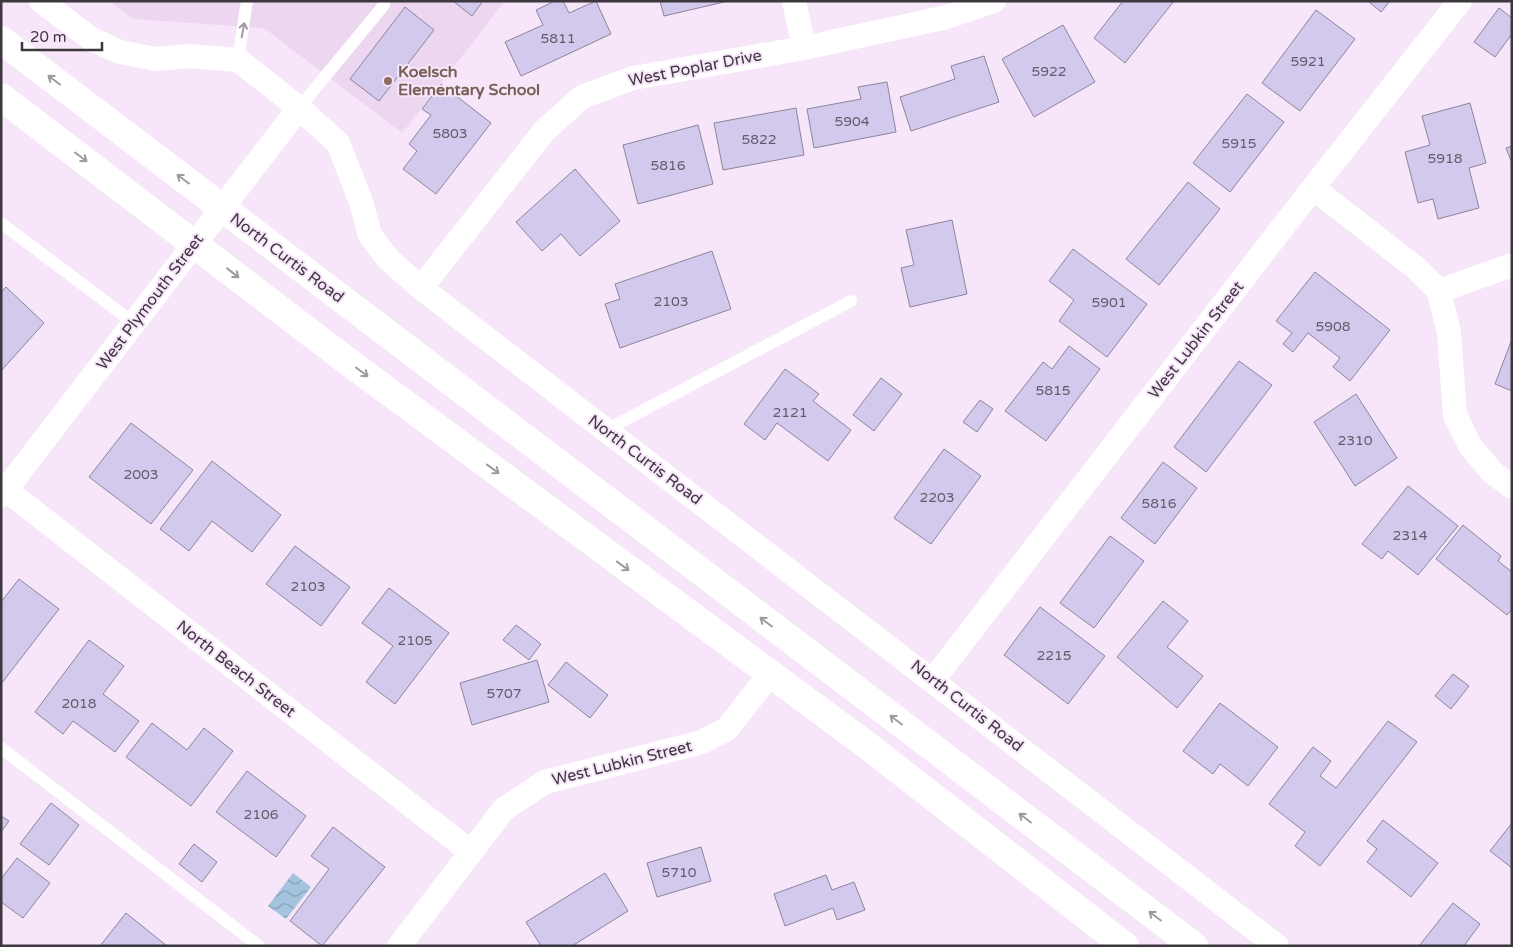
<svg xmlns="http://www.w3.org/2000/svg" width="1513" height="947" font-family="'Varela Round',sans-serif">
<defs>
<pattern id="water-waves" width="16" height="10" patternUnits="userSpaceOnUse" patternTransform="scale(1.25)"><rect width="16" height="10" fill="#a3c4dd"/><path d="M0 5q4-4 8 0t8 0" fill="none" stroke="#86a0b5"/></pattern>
</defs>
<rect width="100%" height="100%" fill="#f7e5f9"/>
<path fill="#edd7f0" d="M 109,1 L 505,1 L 402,133 L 264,28 L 133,19 Z"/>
<path fill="url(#water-waves)" d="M 293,873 L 311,887 L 286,919 L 268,906 Z"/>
<path fill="#d2c9ed" stroke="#8b869c" d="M 453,1 L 483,1 L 472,16 Z
M 555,1 L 563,1 L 569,13 L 596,1 L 611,34 L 521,76 L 505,42 L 543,25 L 536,10 Z
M 660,1 L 724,1 L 724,2 L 664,16 Z
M 1123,1 L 1174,1 L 1125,63 L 1094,38 Z
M 1368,1 L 1390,1 L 1381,12 Z
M 405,7 L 434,30 L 379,101 L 350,79 Z
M 1499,8 L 1512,18 L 1512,34 L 1495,57 L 1474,42 Z
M 1316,10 L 1355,39 L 1300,111 L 1262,83 Z
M 1063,25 L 1095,82 L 1034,117 L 1002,59 Z
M 984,56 L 999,102 L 911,131 L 900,97 L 955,79 L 951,66 Z
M 887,82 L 896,132 L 814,148 L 807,109 L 861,99 L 858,87 Z
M 441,84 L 491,123 L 436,194 L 403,169 L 417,151 L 409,144 L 431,115 L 422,109 Z
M 1247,94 L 1284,122 L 1230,192 L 1193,163 Z
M 1470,103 L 1486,163 L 1469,168 L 1479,208 L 1438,219 L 1433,199 L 1418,203 L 1405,152 L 1430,145 L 1422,116 Z
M 796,108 L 804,155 L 723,170 L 714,123 Z
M 698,125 L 713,184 L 638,204 L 623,145 Z
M 1512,146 L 1512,163 L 1506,148 Z
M 575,169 L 620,221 L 580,256 L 561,234 L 542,251 L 516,222 Z
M 1188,182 L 1220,209 L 1159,285 L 1126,259 Z
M 952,220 L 967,294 L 910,307 L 901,268 L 914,265 L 906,230 Z
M 1073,249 L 1147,304 L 1107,357 L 1059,321 L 1074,300 L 1049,281 Z
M 712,251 L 731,309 L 620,348 L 605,304 L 620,299 L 615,284 Z
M 1315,272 L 1390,330 L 1350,381 L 1333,367 L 1340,358 L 1308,333 L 1293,352 L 1283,344 L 1292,333 L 1276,321 Z
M 6,287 L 44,323 L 1,371 L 1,292 Z
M 1512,339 L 1512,391 L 1495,384 Z
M 1069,346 L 1100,369 L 1046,441 L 1005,411 L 1043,362 L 1052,369 Z
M 1239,361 L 1272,385 L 1206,472 L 1174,447 Z
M 785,369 L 819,394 L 813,401 L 851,430 L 828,461 L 777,423 L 765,440 L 744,424 Z
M 881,378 L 902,394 L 874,431 L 853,415 Z
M 1356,394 L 1397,458 L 1355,486 L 1314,422 Z
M 980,400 L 993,409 L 977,432 L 963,422 Z
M 131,423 L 193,470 L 151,524 L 89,477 Z
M 944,449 L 981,476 L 931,544 L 894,518 Z
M 212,461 L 281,515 L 252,552 L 212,521 L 189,551 L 160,529 Z
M 1163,462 L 1197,488 L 1155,544 L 1121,518 Z
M 1408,486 L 1458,526 L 1418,575 L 1388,551 L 1382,559 L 1362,544 Z
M 1463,525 L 1501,556 L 1498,561 L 1512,572 L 1512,609 L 1507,615 L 1436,559 Z
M 1110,536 L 1144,561 L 1094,628 L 1060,603 Z
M 295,546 L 350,587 L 321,626 L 266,584 Z
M 19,579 L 59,609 L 1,684 L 1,602 Z
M 389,588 L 449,633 L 395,704 L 366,682 L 393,646 L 362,623 Z
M 1163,601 L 1188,621 L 1167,647 L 1203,676 L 1177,708 L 1117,657 Z
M 1040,607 L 1105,656 L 1068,704 L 1004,655 Z
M 516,625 L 541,644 L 529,660 L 503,640 Z
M 89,640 L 124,666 L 103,694 L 139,721 L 115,752 L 73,721 L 63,734 L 35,712 Z
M 537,660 L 549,702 L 472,725 L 460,683 Z
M 566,662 L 608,695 L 590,718 L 548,685 Z
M 1453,674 L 1469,686 L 1451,709 L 1435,696 Z
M 1220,703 L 1278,747 L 1248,786 L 1220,764 L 1213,774 L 1183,751 Z
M 1388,721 L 1417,742 L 1320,866 L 1295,846 L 1305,832 L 1269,804 L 1313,747 L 1331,761 L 1320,776 L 1336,788 Z
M 152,723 L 187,750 L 204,728 L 233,751 L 191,806 L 126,757 Z
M 247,771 L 306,816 L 276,857 L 216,812 Z
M 51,803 L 79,825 L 49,865 L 20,844 Z
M 1,816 L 9,821 L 1,832 Z
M 1383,820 L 1438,863 L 1411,897 L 1367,862 L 1377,849 L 1367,841 Z
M 1512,823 L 1512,868 L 1490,851 Z
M 333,827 L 385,867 L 322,946 L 290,921 L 329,869 L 311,856 Z
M 194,844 L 217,862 L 202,882 L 179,864 Z
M 701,847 L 711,881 L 657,897 L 647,863 Z
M 17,858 L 50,883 L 23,918 L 1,902 L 1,879 Z
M 605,873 L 628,911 L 572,946 L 541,946 L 526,922 Z
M 826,875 L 832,890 L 854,882 L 865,910 L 837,920 L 833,908 L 785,926 L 774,894 Z
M 1453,903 L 1480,924 L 1464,946 L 1419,946 Z
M 126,913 L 167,946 L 100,946 Z"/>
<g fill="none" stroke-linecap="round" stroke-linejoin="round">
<path stroke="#fff" stroke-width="12" d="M 238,60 L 247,1
M 299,108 L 384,5
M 1,223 L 134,323
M 606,430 L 851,301
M 1,748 L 259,946"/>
<path stroke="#fff" stroke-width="24" d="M 41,1 L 91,39 L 120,52 L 156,59 L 190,56 L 238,60 L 299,108 L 338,143 L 361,202 L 370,235 L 388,259 L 421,288 L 1277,946
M 794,1 L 804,48
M 1313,188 L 1416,268 L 1439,291 L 1449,333 L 1455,415 L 1470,446 L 1492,472 L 1512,487
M 421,288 L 545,130 L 582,97 L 633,78 L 804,48 L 947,17 L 994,1
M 1439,291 L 1512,265
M 1,486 L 471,852
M 1,496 L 299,108
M 933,680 L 1313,188 L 1460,1
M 399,946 L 504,809 L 545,782 L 702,742 L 727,729 L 770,674"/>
<path stroke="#fff" stroke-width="28" d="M 1,40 L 1194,946
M 1,97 L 354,366 L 864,743 L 1125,946"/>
</g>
<defs><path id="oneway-shaft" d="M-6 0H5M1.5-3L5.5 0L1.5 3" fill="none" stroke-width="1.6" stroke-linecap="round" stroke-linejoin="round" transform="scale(1.25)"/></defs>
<g stroke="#9e9b9e">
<use href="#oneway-shaft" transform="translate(243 30) rotate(-80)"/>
<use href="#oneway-shaft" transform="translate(54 80) rotate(-143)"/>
<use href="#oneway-shaft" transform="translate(81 157) rotate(37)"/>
<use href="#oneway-shaft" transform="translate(183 179) rotate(-143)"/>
<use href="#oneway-shaft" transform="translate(233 273) rotate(38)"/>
<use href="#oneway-shaft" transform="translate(362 372) rotate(37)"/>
<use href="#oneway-shaft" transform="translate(493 469) rotate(36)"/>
<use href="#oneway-shaft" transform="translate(623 566) rotate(36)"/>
<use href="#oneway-shaft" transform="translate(766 622) rotate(-143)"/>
<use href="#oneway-shaft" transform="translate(896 720) rotate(-143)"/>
<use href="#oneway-shaft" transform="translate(1025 818) rotate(-143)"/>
<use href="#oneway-shaft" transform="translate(1155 916) rotate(-143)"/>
</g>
<circle fill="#8d6e63" stroke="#f7e5f9" stroke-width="2" cx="388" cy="81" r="5"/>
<g text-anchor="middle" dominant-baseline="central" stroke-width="4" stroke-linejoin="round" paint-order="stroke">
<g font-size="14" fill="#625c6a">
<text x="558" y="38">5811</text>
<text x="1308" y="61">5921</text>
<text x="1049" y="71">5922</text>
<text x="852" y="121">5904</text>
<text x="450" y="133">5803</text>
<text x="759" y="139">5822</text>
<text x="1239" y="143">5915</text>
<text x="1445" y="158">5918</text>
<text x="668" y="165">5816</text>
<text x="671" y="301">2103</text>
<text x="1109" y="302">5901</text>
<text x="1333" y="326">5908</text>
<text x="1053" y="390">5815</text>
<text x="790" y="412">2121</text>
<text x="1355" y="440">2310</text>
<text x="141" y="474">2003</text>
<text x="937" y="497">2203</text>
<text x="1159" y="503">5816</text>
<text x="1410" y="535">2314</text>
<text x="308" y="586">2103</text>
<text x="415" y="640">2105</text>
<text x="1054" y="655">2215</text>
<text x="504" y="693">5707</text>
<text x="79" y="703">2018</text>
<text x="261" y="814">2106</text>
<text x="679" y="872">5710</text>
</g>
<g font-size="16" fill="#3d373e" stroke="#f7e5f9">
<text transform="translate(695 68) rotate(-11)">West Poplar Drive</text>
<text transform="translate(287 258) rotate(37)">North Curtis Road</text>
<text transform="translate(150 302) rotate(-53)">West Plymouth Street</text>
<text transform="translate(1196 340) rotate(-52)">West Lubkin Street</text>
<text transform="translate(645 460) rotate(37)">North Curtis Road</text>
<text transform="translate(236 669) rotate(38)">North Beach Street</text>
<text transform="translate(967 706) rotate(38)">North Curtis Road</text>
<text transform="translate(622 763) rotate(-14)">West Lubkin Street</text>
</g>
<g font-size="16" font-weight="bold" fill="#785e54" stroke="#f7e5f9" text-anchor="start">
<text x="398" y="72">Koelsch<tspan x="398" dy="18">Elementary School</tspan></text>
</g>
</g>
<rect width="1513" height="947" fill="none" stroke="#3d373e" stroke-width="5"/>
<path d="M22 42v8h80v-8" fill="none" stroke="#3d373e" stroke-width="2.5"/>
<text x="30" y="42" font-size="15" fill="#3d373e" stroke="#f7e5f9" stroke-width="4" paint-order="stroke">20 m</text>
</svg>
